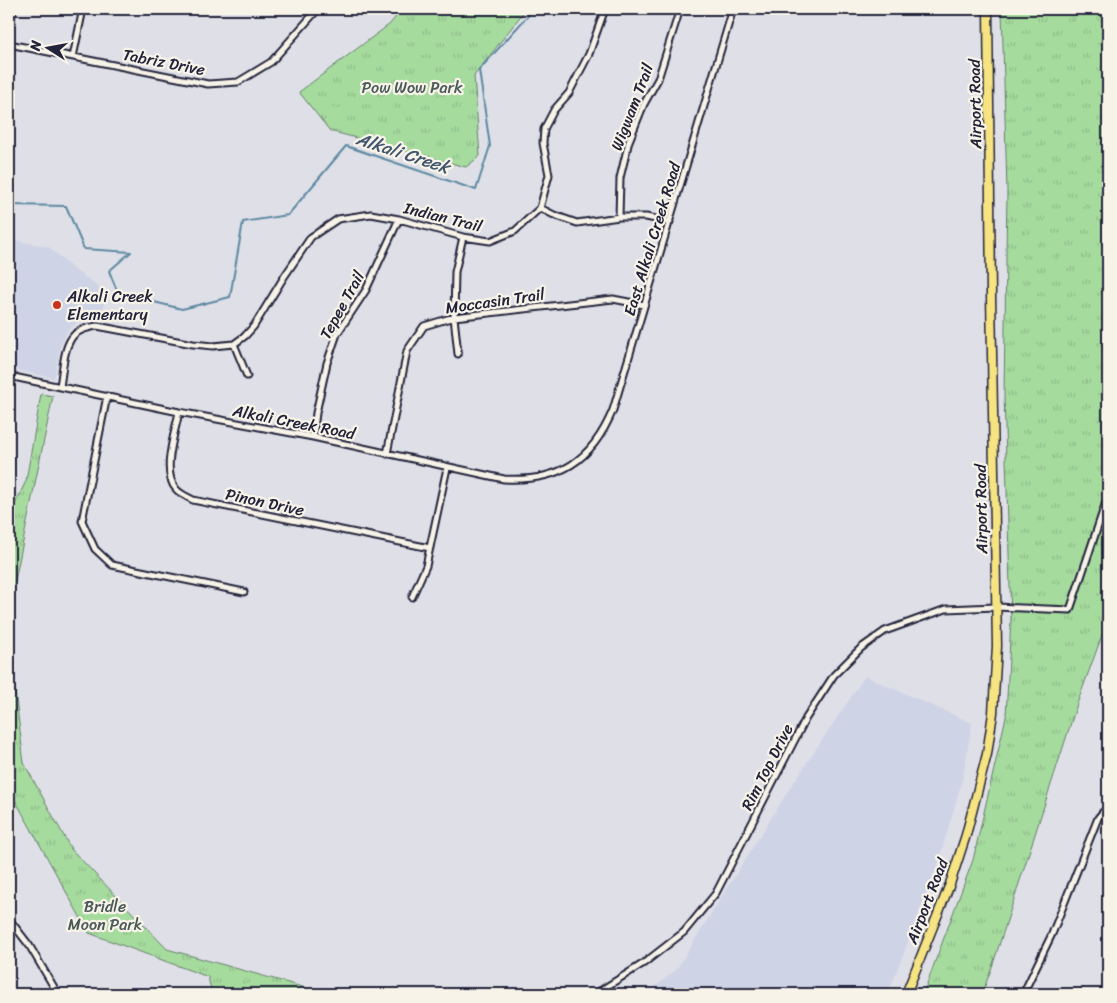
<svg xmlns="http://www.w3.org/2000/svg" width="1117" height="1003" font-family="Sriracha,sans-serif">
<defs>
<pattern id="park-tufts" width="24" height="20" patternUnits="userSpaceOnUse" patternTransform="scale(1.25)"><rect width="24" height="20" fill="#a6db9e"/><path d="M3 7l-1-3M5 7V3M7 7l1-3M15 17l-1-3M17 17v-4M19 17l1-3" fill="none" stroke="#8fbc89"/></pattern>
</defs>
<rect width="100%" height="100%" fill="#dfe0e7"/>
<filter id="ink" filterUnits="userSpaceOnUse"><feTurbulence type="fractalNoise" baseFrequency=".02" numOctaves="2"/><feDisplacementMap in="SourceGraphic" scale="10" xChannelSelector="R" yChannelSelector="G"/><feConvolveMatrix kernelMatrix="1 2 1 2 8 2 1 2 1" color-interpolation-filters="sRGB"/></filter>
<g filter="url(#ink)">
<path fill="#ced3e6" d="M 9,239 L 49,247 L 73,269 L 107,292 L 101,320 L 89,317 L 79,321 L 68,330 L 61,344 L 54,378 L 9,369 Z
M 865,676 L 972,723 L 963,777 L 939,861 L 888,994 L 646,994 L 676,970 L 788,791 Z"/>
<path fill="url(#park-tufts)" stroke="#647e6c" d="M 402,9 L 526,9 L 474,76 L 480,156 L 466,167 L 330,131 L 299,92 L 390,24 Z
M 1002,9 L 1108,9 L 1108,619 L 1078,701 L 993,964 L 982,994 L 923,994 L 973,860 L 1006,717 L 1011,619 L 1004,395 L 1007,191 Z
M 41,394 L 53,396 L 11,600 L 9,602 L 9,517 L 26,481 Z
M 9,644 L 24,763 L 71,849 L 167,949 L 306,988 L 309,994 L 212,994 L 208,977 L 89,933 L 9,789 Z"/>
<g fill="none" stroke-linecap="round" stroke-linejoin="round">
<path stroke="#5d88a1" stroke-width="2" d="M 9,205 L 66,206 L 84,249 L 131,252 L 109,271 L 118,293 L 182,309 L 230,297 L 243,222 L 288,215 L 346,146 L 476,190 L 490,146 L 479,70 L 534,9"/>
<g stroke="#22223b" stroke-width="9">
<path id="minor" d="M 9,28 L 13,9
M 9,44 L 208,84 L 238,82 L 271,62 L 318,9
M 73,57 L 83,9
M 540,208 L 554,215 L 577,223 L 619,217 L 646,217 L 670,222
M 619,217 L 620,178 L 629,141 L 644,104 L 658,79 L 680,9
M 234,344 L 247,376
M 458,354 L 454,317 L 455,272 L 463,237
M 9,376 L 179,412 L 313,437 L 504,479 C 559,482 592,461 613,410 L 733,9
M 60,386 C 63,371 63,345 75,334 C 81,329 90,327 97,326 L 193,344 L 213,346 L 234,344 L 245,336 L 254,326 L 284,277 L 311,237 L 338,219 L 371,214 L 399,219 L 463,237 L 490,241 L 515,231 L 540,208 L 549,175 L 543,143 L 544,129 L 554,110 L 569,93 L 589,54 L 605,9
M 107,396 L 82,521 L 95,549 L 112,565 L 244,592
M 179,412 C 175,433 161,472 176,489 C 180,494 188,497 193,500 L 430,548
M 313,437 L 316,413 L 327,363 L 337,334 L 366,290 L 399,219
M 387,454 L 407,351 L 424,326 L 454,317 L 613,299 L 644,305
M 412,597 L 426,566 L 447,468
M 9,919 L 29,945 L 58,994
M 595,994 L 644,963 L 684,932 L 716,893 L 806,718 L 834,675 L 861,648 L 885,631 L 946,609 L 996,607 L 1070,610 L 1108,496
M 1023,994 L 1052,934 L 1098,818 L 1103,812 L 1108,810"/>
</g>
<g stroke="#22223b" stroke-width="11">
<path id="highway" d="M 906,994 L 950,884 L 966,835 L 987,754 L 993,713 L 997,646 L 991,295 L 988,9"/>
</g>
<use href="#minor" stroke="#f7f3e8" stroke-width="5"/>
<use href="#highway" stroke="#f6e381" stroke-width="8"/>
</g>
</g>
<circle fill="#c8321e" stroke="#f7f3e8" stroke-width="2" cx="57" cy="305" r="5"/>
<g text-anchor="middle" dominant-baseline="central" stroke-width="4.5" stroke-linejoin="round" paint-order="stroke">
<g font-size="16" fill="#22223b" stroke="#f7f3e8">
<text transform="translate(164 62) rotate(11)">Tabriz Drive</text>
<text transform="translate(975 104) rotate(-91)">Airport Road</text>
<text transform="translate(632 107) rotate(-69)">Wigwam Trail</text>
<text transform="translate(443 217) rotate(14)">Indian Trail</text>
<text transform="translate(652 239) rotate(-73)">East Alkali Creek Road</text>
<text transform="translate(495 301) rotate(-8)">Moccasin Trail</text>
<text transform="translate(342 305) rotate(-61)">Tepee Trail</text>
<text transform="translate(294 422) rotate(11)">Alkali Creek Road</text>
<text transform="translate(265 502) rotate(12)">Pinon Drive</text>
<text transform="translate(981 509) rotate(-91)">Airport Road</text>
<text transform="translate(767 767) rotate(-63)">Rim Top Drive</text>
<text transform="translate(927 901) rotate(-69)">Airport Road</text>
</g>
<g font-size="16" fill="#4a5a59" stroke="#f7f3e8">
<text x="412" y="87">Pow Wow Park</text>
<text x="105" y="906">Bridle<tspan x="105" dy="18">Moon Park</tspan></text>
</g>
<g font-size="16" fill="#22223b" stroke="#f7f3e8" text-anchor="start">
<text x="67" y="296">Alkali Creek<tspan x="67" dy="18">Elementary</tspan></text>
</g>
<g font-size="18" font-style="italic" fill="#3f556e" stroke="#f7f3e8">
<text transform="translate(403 153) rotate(18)">Alkali Creek</text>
</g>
</g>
<rect width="1117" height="1003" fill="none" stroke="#f7f3e8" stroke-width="30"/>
<rect x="15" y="15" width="1087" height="973" fill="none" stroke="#22223b" stroke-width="2" filter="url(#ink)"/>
<g transform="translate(48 48) rotate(281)" stroke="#f7f3e8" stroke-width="4" paint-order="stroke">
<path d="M0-4L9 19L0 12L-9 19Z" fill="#22223b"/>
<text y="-8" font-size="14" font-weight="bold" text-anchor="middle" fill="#22223b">N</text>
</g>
</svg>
